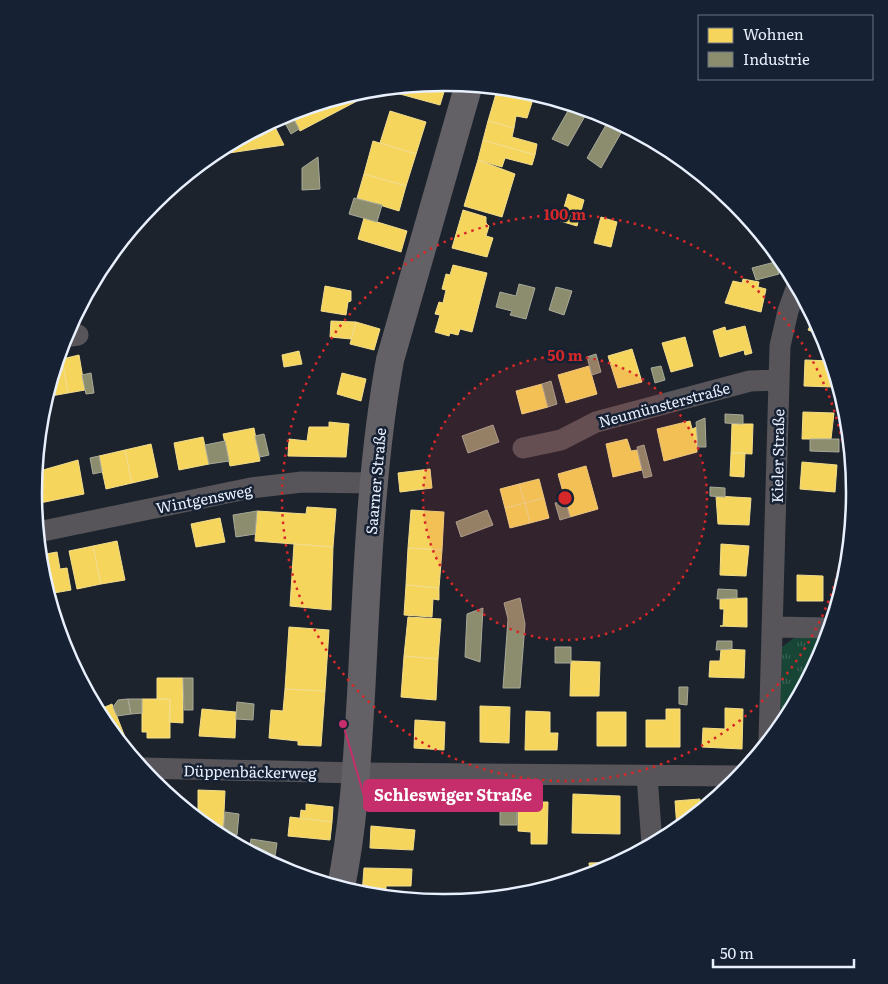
<svg xmlns="http://www.w3.org/2000/svg" width="888" height="984" font-family="Literata,serif">
<defs>
<pattern id="park-tufts" width="24" height="20" patternUnits="userSpaceOnUse" patternTransform="scale(1.25)"><rect width="24" height="20" fill="#184636"/><path d="M3 7l-1-3M5 7V3M7 7l1-3M15 17l-1-3M17 17v-4M19 17l1-3" fill="none" stroke="#3a6154"/></pattern>
</defs>
<rect width="100%" height="100%" fill="#1d232d"/>
<path fill="url(#park-tufts)" d="M 794,638 L 826,638 L 823,649 L 780,727 L 782,647 Z"/>
<path fill="#f6d55c" stroke="#f2dd8c" d="M 447,82 L 440,105 L 389,91 L 391,87 Z
M 498,87 L 535,93 L 527,118 L 516,116 L 514,128 L 488,121 Z
M 353,93 L 357,101 L 300,131 L 290,112 Z
M 390,111 L 426,122 L 416,154 L 380,143 Z
M 272,121 L 284,145 L 215,155 L 216,151 Z
M 488,121 L 514,128 L 512,137 L 537,144 L 535,155 L 483,140 Z
M 483,140 L 535,155 L 532,165 L 505,158 L 502,167 L 478,160 Z
M 373,141 L 416,154 L 406,186 L 364,174 Z
M 478,160 L 515,174 L 502,217 L 464,206 Z
M 364,174 L 406,186 L 399,211 L 357,198 Z
M 568,194 L 584,200 L 577,226 L 560,221 Z
M 463,210 L 486,217 L 486,223 L 489,226 L 486,236 L 493,238 L 487,257 L 452,248 Z
M 601,217 L 617,222 L 611,247 L 594,243 Z
M 364,218 L 407,231 L 401,252 L 358,239 Z
M 453,265 L 487,273 L 472,332 L 460,329 L 458,335 L 450,333 L 449,336 L 435,332 L 440,315 L 435,314 L 439,302 L 443,303 L 446,290 L 442,289 L 446,274 L 450,275 Z
M 743,279 L 759,282 L 758,287 L 766,289 L 761,312 L 725,303 L 733,281 L 742,283 Z
M 325,286 L 351,291 L 351,301 L 348,302 L 346,315 L 321,311 Z
M 814,318 L 823,335 L 823,336 L 808,330 Z
M 331,321 L 356,322 L 351,339 L 330,337 Z
M 356,322 L 380,329 L 374,350 L 350,344 Z
M 745,326 L 752,353 L 745,355 L 744,350 L 720,357 L 713,331 L 725,327 L 726,331 Z
M 685,337 L 693,366 L 671,372 L 662,343 Z
M 632,349 L 642,382 L 618,388 L 608,356 Z
M 299,351 L 302,364 L 284,367 L 282,355 Z
M 79,355 L 85,390 L 68,393 L 62,359 Z
M 62,359 L 68,393 L 51,396 L 49,386 L 58,360 Z
M 805,360 L 831,361 L 834,370 L 833,387 L 804,386 Z
M 589,366 L 597,394 L 566,403 L 558,375 Z
M 342,373 L 366,379 L 361,401 L 337,394 Z
M 542,384 L 548,407 L 522,414 L 516,391 Z
M 803,412 L 834,413 L 831,439 L 802,439 Z
M 690,421 L 692,429 L 697,427 L 697,452 L 664,461 L 657,429 Z
M 329,422 L 349,424 L 346,457 L 288,456 L 289,439 L 307,441 L 309,427 L 329,427 Z
M 732,424 L 753,424 L 752,454 L 731,453 Z
M 254,428 L 260,461 L 230,466 L 223,434 Z
M 203,437 L 209,464 L 179,470 L 174,443 Z
M 627,439 L 631,451 L 637,450 L 642,470 L 613,477 L 606,444 Z
M 151,444 L 158,477 L 132,483 L 125,450 Z
M 125,450 L 132,483 L 106,489 L 99,456 Z
M 731,453 L 745,453 L 744,477 L 730,476 Z
M 78,460 L 84,494 L 35,504 L 36,472 Z
M 802,462 L 837,465 L 835,492 L 800,489 Z
M 586,466 L 598,509 L 570,517 L 558,474 Z
M 430,469 L 432,488 L 400,492 L 398,473 Z
M 539,479 L 544,498 L 525,503 L 519,484 Z
M 519,484 L 525,503 L 505,508 L 500,489 Z
M 716,496 L 751,498 L 749,525 L 718,524 Z
M 544,498 L 549,518 L 530,523 L 525,503 Z
M 525,503 L 530,523 L 510,528 L 505,508 Z
M 307,507 L 336,509 L 333,547 L 255,541 L 257,511 L 306,514 Z
M 411,510 L 444,512 L 442,550 L 408,548 Z
M 220,518 L 225,542 L 196,547 L 191,524 Z
M 117,541 L 125,580 L 101,584 L 93,546 Z
M 294,544 L 333,547 L 331,610 L 290,606 Z
M 721,544 L 749,546 L 746,576 L 720,575 Z
M 93,546 L 101,584 L 77,589 L 69,551 Z
M 408,548 L 442,550 L 439,588 L 406,585 Z
M 57,552 L 60,569 L 67,568 L 71,590 L 48,594 L 42,572 L 40,555 Z
M 797,575 L 823,576 L 823,601 L 797,601 Z
M 406,585 L 439,588 L 439,600 L 433,599 L 432,617 L 404,615 Z
M 747,598 L 747,627 L 720,626 L 723,626 L 724,609 L 720,609 L 720,599 Z
M 408,617 L 441,619 L 438,659 L 404,656 Z
M 289,627 L 329,630 L 325,691 L 285,689 Z
M 721,649 L 745,650 L 744,678 L 709,677 L 710,661 L 720,661 Z
M 404,656 L 438,659 L 436,700 L 401,697 Z
M 571,661 L 600,662 L 599,696 L 570,696 Z
M 157,678 L 183,678 L 183,723 L 169,722 L 170,699 L 157,699 Z
M 285,689 L 325,691 L 321,746 L 298,745 L 298,741 L 269,738 L 271,710 L 283,711 Z
M 142,699 L 170,699 L 170,738 L 147,738 L 147,732 L 142,732 Z
M 112,704 L 125,737 L 119,740 L 98,710 Z
M 480,706 L 510,707 L 509,743 L 480,742 Z
M 725,708 L 743,709 L 742,749 L 702,747 L 703,728 L 725,729 Z
M 202,709 L 236,712 L 235,738 L 199,736 Z
M 666,709 L 680,709 L 680,747 L 646,747 L 646,720 L 666,720 Z
M 526,711 L 550,712 L 550,733 L 558,733 L 557,750 L 525,750 Z
M 597,712 L 626,712 L 626,746 L 597,746 Z
M 415,720 L 445,722 L 444,750 L 414,748 Z
M 198,790 L 225,791 L 223,833 L 216,833 L 194,815 L 198,814 Z
M 573,794 L 620,796 L 620,834 L 572,833 Z
M 700,799 L 700,810 L 677,829 L 675,801 Z
M 518,802 L 548,802 L 547,844 L 531,844 L 531,832 L 518,831 Z
M 306,804 L 333,807 L 332,822 L 300,818 L 301,810 L 306,811 Z
M 290,817 L 332,822 L 330,840 L 288,836 Z
M 371,826 L 415,830 L 413,850 L 370,848 Z
M 619,862 L 601,871 L 590,874 L 589,863 Z
M 364,868 L 412,869 L 411,886 L 386,886 L 386,897 L 362,894 Z"/>
<path fill="#8c8c6e" stroke="#a8aa99" d="M 572,104 L 589,109 L 568,146 L 552,139 Z
M 290,112 L 299,129 L 291,134 L 281,116 Z
M 610,118 L 625,126 L 601,168 L 587,158 Z
M 318,157 L 320,189 L 302,190 L 302,168 Z
M 354,198 L 382,205 L 377,222 L 349,214 Z
M 775,262 L 779,274 L 756,280 L 752,268 Z
M 519,284 L 535,288 L 526,319 L 510,315 L 512,311 L 496,307 L 500,292 L 516,296 Z
M 556,287 L 572,291 L 564,315 L 549,310 Z
M 596,354 L 601,372 L 592,375 L 587,357 Z
M 661,366 L 665,380 L 655,383 L 651,368 Z
M 91,373 L 94,393 L 86,394 L 82,375 Z
M 551,381 L 557,404 L 548,407 L 542,384 Z
M 725,414 L 743,415 L 743,424 L 725,423 Z
M 705,418 L 706,447 L 698,447 L 696,422 Z
M 493,425 L 499,442 L 468,453 L 462,436 Z
M 264,434 L 269,455 L 260,457 L 255,436 Z
M 810,439 L 839,439 L 839,452 L 810,451 Z
M 225,441 L 229,461 L 209,464 L 205,445 Z
M 644,445 L 652,476 L 644,478 L 637,447 Z
M 99,456 L 102,472 L 93,474 L 90,458 Z
M 710,487 L 725,488 L 725,497 L 710,496 Z
M 565,500 L 570,517 L 560,520 L 555,503 Z
M 487,510 L 493,525 L 461,537 L 456,522 Z
M 257,511 L 255,534 L 236,537 L 233,515 Z
M 718,589 L 737,590 L 737,598 L 717,599 Z
M 520,598 L 525,624 L 520,688 L 503,688 L 508,619 L 504,603 Z
M 483,608 L 480,662 L 465,657 L 467,614 Z
M 717,641 L 732,641 L 732,649 L 716,650 Z
M 555,647 L 571,647 L 571,663 L 555,663 Z
M 183,678 L 193,678 L 193,710 L 184,710 Z
M 679,687 L 688,687 L 687,705 L 679,704 Z
M 128,699 L 142,699 L 142,713 L 131,714 Z
M 128,699 L 131,714 L 117,716 L 113,707 L 118,700 Z
M 237,702 L 254,704 L 253,720 L 236,719 Z
M 500,806 L 517,806 L 517,825 L 500,825 Z
M 225,812 L 239,814 L 237,835 L 223,833 Z
M 251,839 L 277,843 L 274,863 L 249,851 Z"/>
<g fill="none" stroke-linecap="round" stroke-linejoin="round">
<path stroke="#575559" stroke-width="21" d="M 64,337 L 78,335
M 523,448 L 561,440 L 596,422 L 750,381 L 779,380
M 38,532 L 251,488 L 302,482 L 373,483
M 772,627 L 829,628
M 769,740 L 780,346 L 788,311 L 797,286
M 142,768 L 357,773 L 739,776
M 647,776 L 652,844"/>
<path stroke="#646166" stroke-width="28" d="M 341,887 C 354,823 357,760 361,695 C 367,583 370,471 390,360 L 469,84"/>
</g>
<circle cx="565" cy="498" r="142" fill="#d62828" fill-opacity=".12"/>
<g fill="none" stroke="#d62828" stroke-width="2.5" stroke-dasharray="2.5 5">
<circle cx="565" cy="498" r="142"/>
<circle cx="565" cy="498" r="283"/>
</g>
<g text-anchor="middle" dominant-baseline="central" stroke-width="5" stroke-linejoin="round" paint-order="stroke">
<g font-size="15" fill="#e9f0fd" stroke="#162134">
<text transform="translate(664 404) rotate(-15)">Neumünsterstraße</text>
<text transform="translate(777 456) rotate(-89)">Kieler Straße</text>
<text transform="translate(375 481) rotate(-85)">Saarner Straße</text>
<text transform="translate(204 498) rotate(-11)">Wintgensweg</text>
<text transform="translate(250 771) rotate(1)">Düppenbäckerweg</text>
</g>
</g>
<path d="M0 0H888V984H0ZM443 91H445A401 401 0 0 1 846 492V493A401 401 0 0 1 445 894H443A401 401 0 0 1 42 493V492A401 401 0 0 1 443 91Z" fill="#162134" fill-rule="evenodd"/>
<path fill="none" stroke="#e9f0fd" stroke-width="2.5" d="M443 91H445A401 401 0 0 1 846 492V493A401 401 0 0 1 445 894H443A401 401 0 0 1 42 493V492A401 401 0 0 1 443 91Z"/>
<circle cx="565" cy="498" r="8" fill="#d62828" stroke="#162134" stroke-width="2.5"/>
<g font-size="15" text-anchor="middle" font-weight="bold" fill="#d62828" stroke="#162134" stroke-width="5" stroke-linejoin="round" paint-order="stroke">
<text x="565" y="220">100 m</text>
<text x="565" y="361">50 m</text>
</g>
<path fill="none" stroke="#c62e6b" stroke-width="2" d="M343 724L364 796"/>
<circle fill="#c62e6b" stroke="#162134" stroke-width="2" cx="343" cy="724" r="5"/>
<rect fill="#c62e6b" stroke="#c62e6b" stroke-width="2" x="364" y="780" width="178" height="31" rx="5"/>
<g font-size="16" text-anchor="middle" font-weight="bold" fill="#fff">
<text x="453" y="801">Schleswiger Straße</text>
</g>
<rect x="698" y="15" width="175" height="65" fill="#162134" stroke="#6a7484"/>
<rect x="708" y="28" width="25" height="15" fill="#f6d55c" stroke="#6a7484"/>
<text x="743" y="40" font-size="15" fill="#e9f0fd">Wohnen</text>
<rect x="708" y="52" width="25" height="15" fill="#8c8c6e" stroke="#6a7484"/>
<text x="743" y="65" font-size="15" fill="#e9f0fd">Industrie</text>
<path d="M713 959v8h141v-8" fill="none" stroke="#e9f0fd" stroke-width="2.5"/>
<text x="720" y="959" font-size="15" fill="#e9f0fd" stroke="#162134" stroke-width="4" paint-order="stroke">50 m</text>
</svg>
